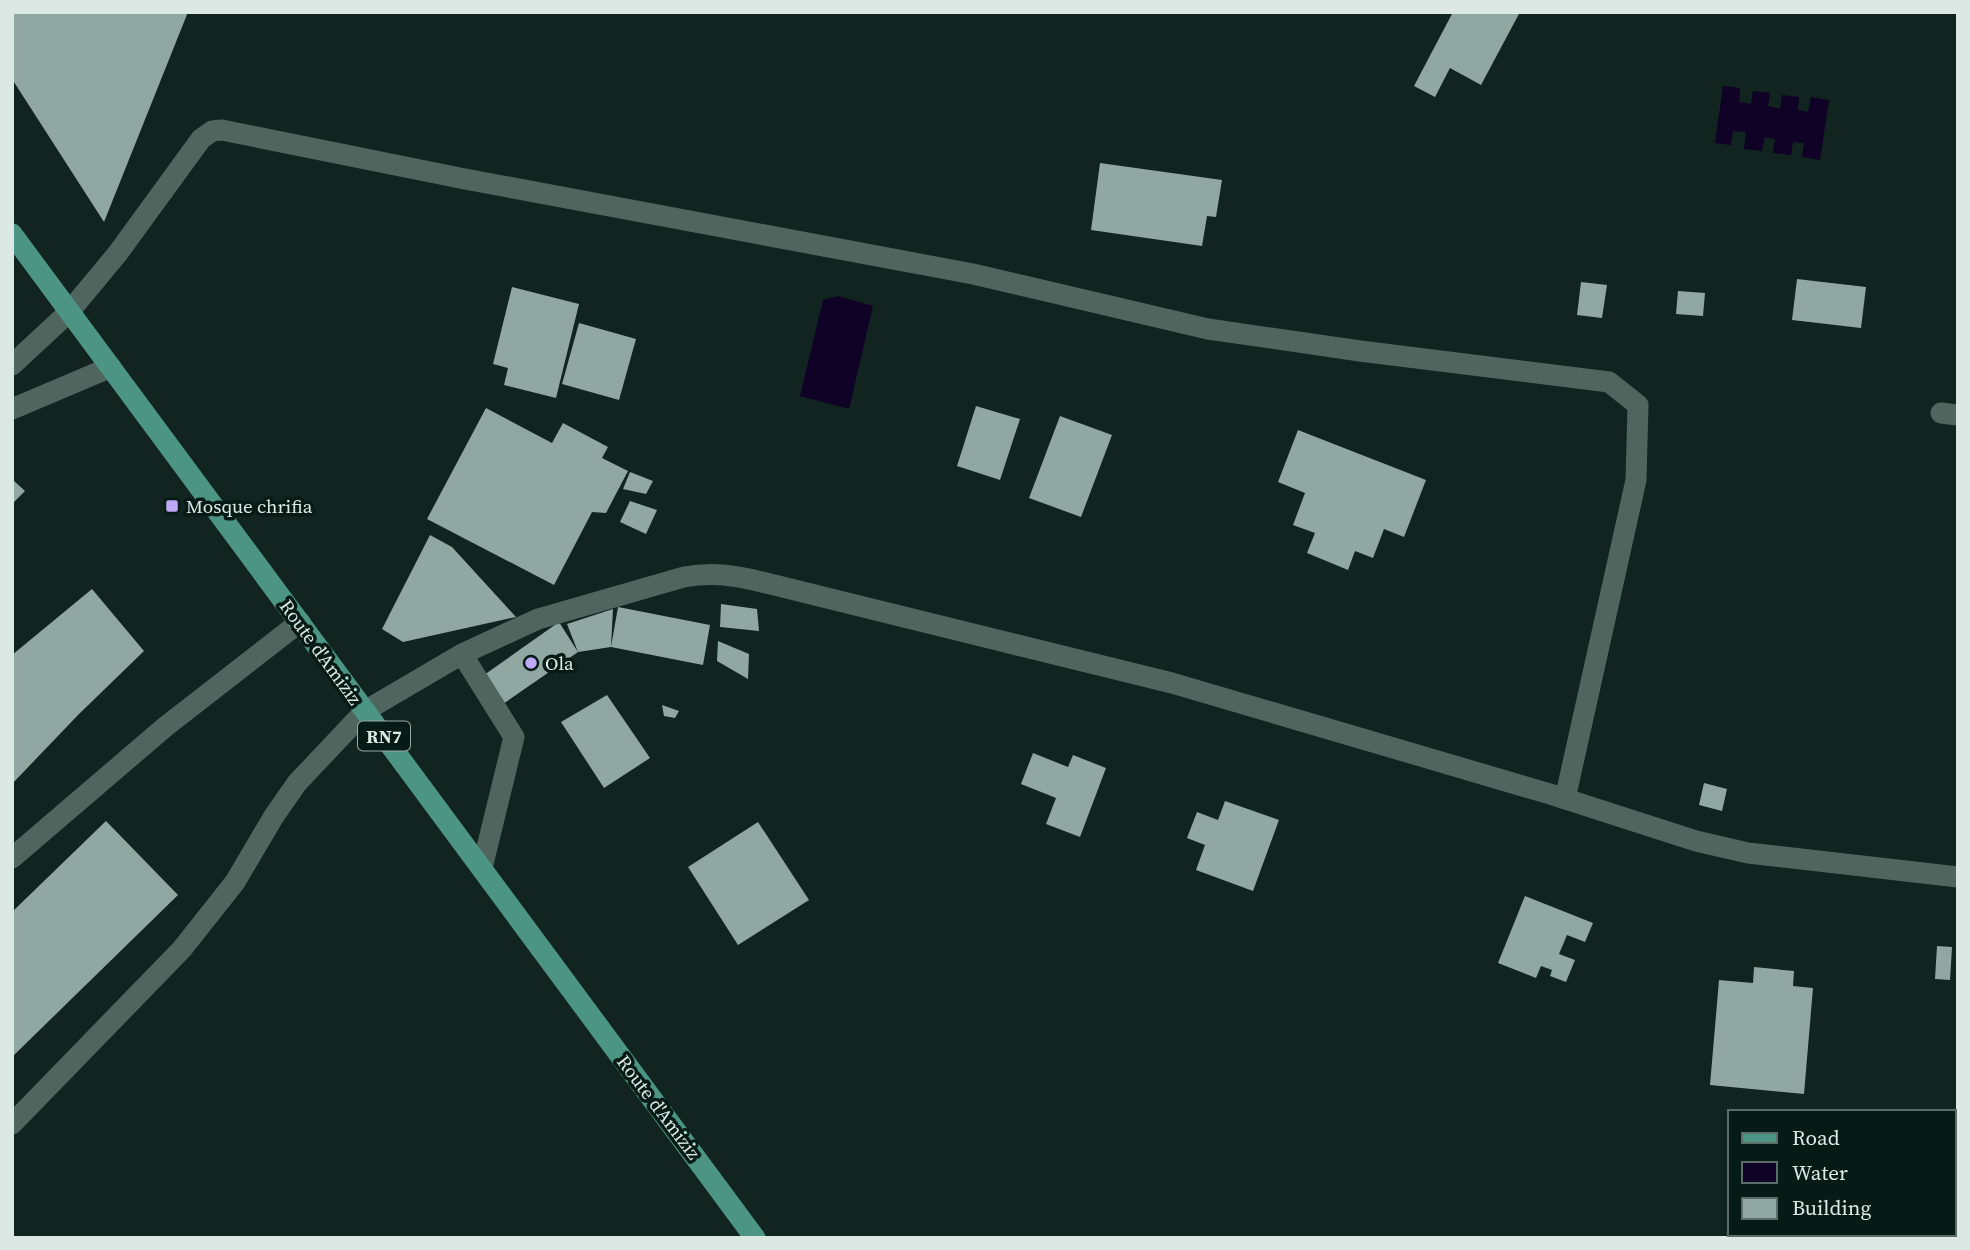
<svg xmlns="http://www.w3.org/2000/svg" width="1970" height="1250" font-family="'Source Serif 4',serif">
<rect width="100%" height="100%" fill="#11241f"/>
<path fill="#100127" d="M 1723,86 L 1740,88 L 1739,102 L 1751,104 L 1753,91 L 1770,93 L 1768,106 L 1780,109 L 1782,95 L 1799,97 L 1798,110 L 1808,112 L 1811,97 L 1829,100 L 1820,160 L 1802,157 L 1804,143 L 1793,142 L 1791,155 L 1773,153 L 1775,139 L 1765,137 L 1762,151 L 1744,149 L 1746,132 L 1733,131 L 1731,145 L 1715,143 Z
M 838,296 L 873,306 L 849,409 L 800,396 L 823,300 Z"/>
<path fill="#90a8a1" d="M 12,12 L 188,12 L 104,222 L 12,79 Z
M 1453,12 L 1520,12 L 1481,85 L 1450,68 L 1435,97 L 1414,86 Z
M 1100,163 L 1222,180 L 1216,217 L 1207,216 L 1202,246 L 1091,230 Z
M 1797,279 L 1866,287 L 1861,328 L 1792,320 Z
M 1581,282 L 1607,285 L 1602,318 L 1577,315 Z
M 512,287 L 579,304 L 556,398 L 504,385 L 508,368 L 493,364 Z
M 1678,291 L 1705,293 L 1703,316 L 1676,314 Z
M 579,323 L 636,339 L 619,400 L 562,384 Z
M 976,406 L 1020,419 L 1000,480 L 957,466 Z
M 486,408 L 552,443 L 563,423 L 608,447 L 602,458 L 628,471 L 606,513 L 592,512 L 554,585 L 427,519 Z
M 1060,416 L 1112,435 L 1081,517 L 1029,498 Z
M 1298,430 L 1426,480 L 1404,537 L 1384,529 L 1373,558 L 1355,551 L 1348,570 L 1307,553 L 1315,533 L 1293,525 L 1305,493 L 1278,482 Z
M 630,472 L 653,481 L 646,494 L 623,489 Z
M 12,479 L 25,491 L 12,504 Z
M 630,501 L 657,510 L 646,534 L 620,522 Z
M 430,535 L 452,547 L 516,617 L 403,642 L 382,629 Z
M 92,589 L 144,651 L 78,715 L 12,784 L 12,655 Z
M 721,604 L 757,609 L 759,631 L 720,627 Z
M 618,607 L 710,625 L 703,665 L 611,647 L 578,652 L 567,624 L 613,609 L 611,647 Z
M 559,622 L 578,652 L 503,704 L 484,675 Z
M 718,641 L 749,654 L 748,679 L 717,661 Z
M 607,695 L 650,758 L 604,788 L 561,722 Z
M 662,705 L 679,711 L 675,718 L 664,716 Z
M 1033,753 L 1068,767 L 1073,755 L 1106,768 L 1080,837 L 1046,824 L 1056,798 L 1021,784 Z
M 1704,783 L 1727,789 L 1722,811 L 1699,805 Z
M 1225,801 L 1279,820 L 1253,891 L 1196,870 L 1205,845 L 1187,838 L 1197,812 L 1218,820 Z
M 106,821 L 178,895 L 12,1057 L 12,912 Z
M 758,822 L 809,900 L 738,945 L 688,867 Z
M 1525,896 L 1593,923 L 1585,942 L 1567,935 L 1559,954 L 1575,960 L 1566,982 L 1550,976 L 1552,970 L 1541,966 L 1536,978 L 1498,963 Z
M 1937,946 L 1952,947 L 1950,980 L 1935,979 Z
M 1754,967 L 1794,971 L 1793,986 L 1813,988 L 1804,1094 L 1710,1085 L 1719,980 L 1753,983 Z
M 1740,1234 L 1831,1234 L 1830,1238 L 1740,1238 Z"/>
<g fill="none" stroke-linecap="round" stroke-linejoin="round">
<path stroke="#4f655e" stroke-width="21" d="M 12,365 L 69,312 L 118,253 L 201,139 L 212,131 L 222,130 L 465,179 L 973,274 L 1208,329 L 1360,351 L 1609,382 L 1638,405 L 1636,480 L 1565,799
M 12,409 L 111,367
M 1941,413 L 1958,415
M 462,654 L 514,737 L 482,868
M 12,858 L 165,727 L 300,622
M 12,1124 L 182,949 L 235,882 L 274,816 L 297,783 L 365,711 L 462,654 L 538,619 L 684,577 C 712,572 734,575 762,582 L 1172,683 L 1550,794 L 1696,841 L 1748,853 L 1958,877"/>
<path stroke="#4c9483" stroke-width="21" d="M 12,234 L 755,1238"/>
</g>
<g fill="#bda9f5" stroke="#071b16" stroke-width="2.5">
<rect x="165" y="499" width="14" height="14" rx="3.5"/>
<circle cx="531" cy="663" r="7"/>
</g>
<g text-anchor="middle" dominant-baseline="central" stroke-width="7" stroke-linejoin="round" paint-order="stroke">
<rect fill="#071b16" stroke="#9caaa6" stroke-width="2" x="358" y="721.5" width="52" height="29" rx="5"/>
<g font-size="18" font-weight="bold" fill="#dce8e4">
<text x="384" y="736">RN7</text>
</g>
<g font-size="19" fill="#dce8e4" stroke="#071b16" text-anchor="start">
<text x="186" y="506">Mosque chrifia</text>
<text x="545" y="663">Ola</text>
</g>
<g font-size="19" fill="#dce8e4" stroke="#071b16">
<text transform="translate(321 652) rotate(54)">Route d'Amiziz</text>
<text transform="translate(659 1107) rotate(53)">Route d'Amiziz</text>
</g>
</g>
<rect width="1970" height="1250" fill="none" stroke="#dce8e4" stroke-width="28"/>
<rect x="1728" y="1110" width="228" height="126" fill="#071b16" stroke="#5c6d68" stroke-width="2"/>
<rect x="1742" y="1133" width="35" height="10" fill="#4c9483" stroke="#5c6d68" stroke-width="2"/>
<text x="1792" y="1145" font-size="21" fill="#dce8e4">Road</text>
<rect x="1742" y="1162" width="35" height="21" fill="#100127" stroke="#5c6d68" stroke-width="2"/>
<text x="1792" y="1180" font-size="21" fill="#dce8e4">Water</text>
<rect x="1742" y="1198" width="35" height="21" fill="#90a8a1" stroke="#5c6d68" stroke-width="2"/>
<text x="1792" y="1215" font-size="21" fill="#dce8e4">Building</text>
</svg>
